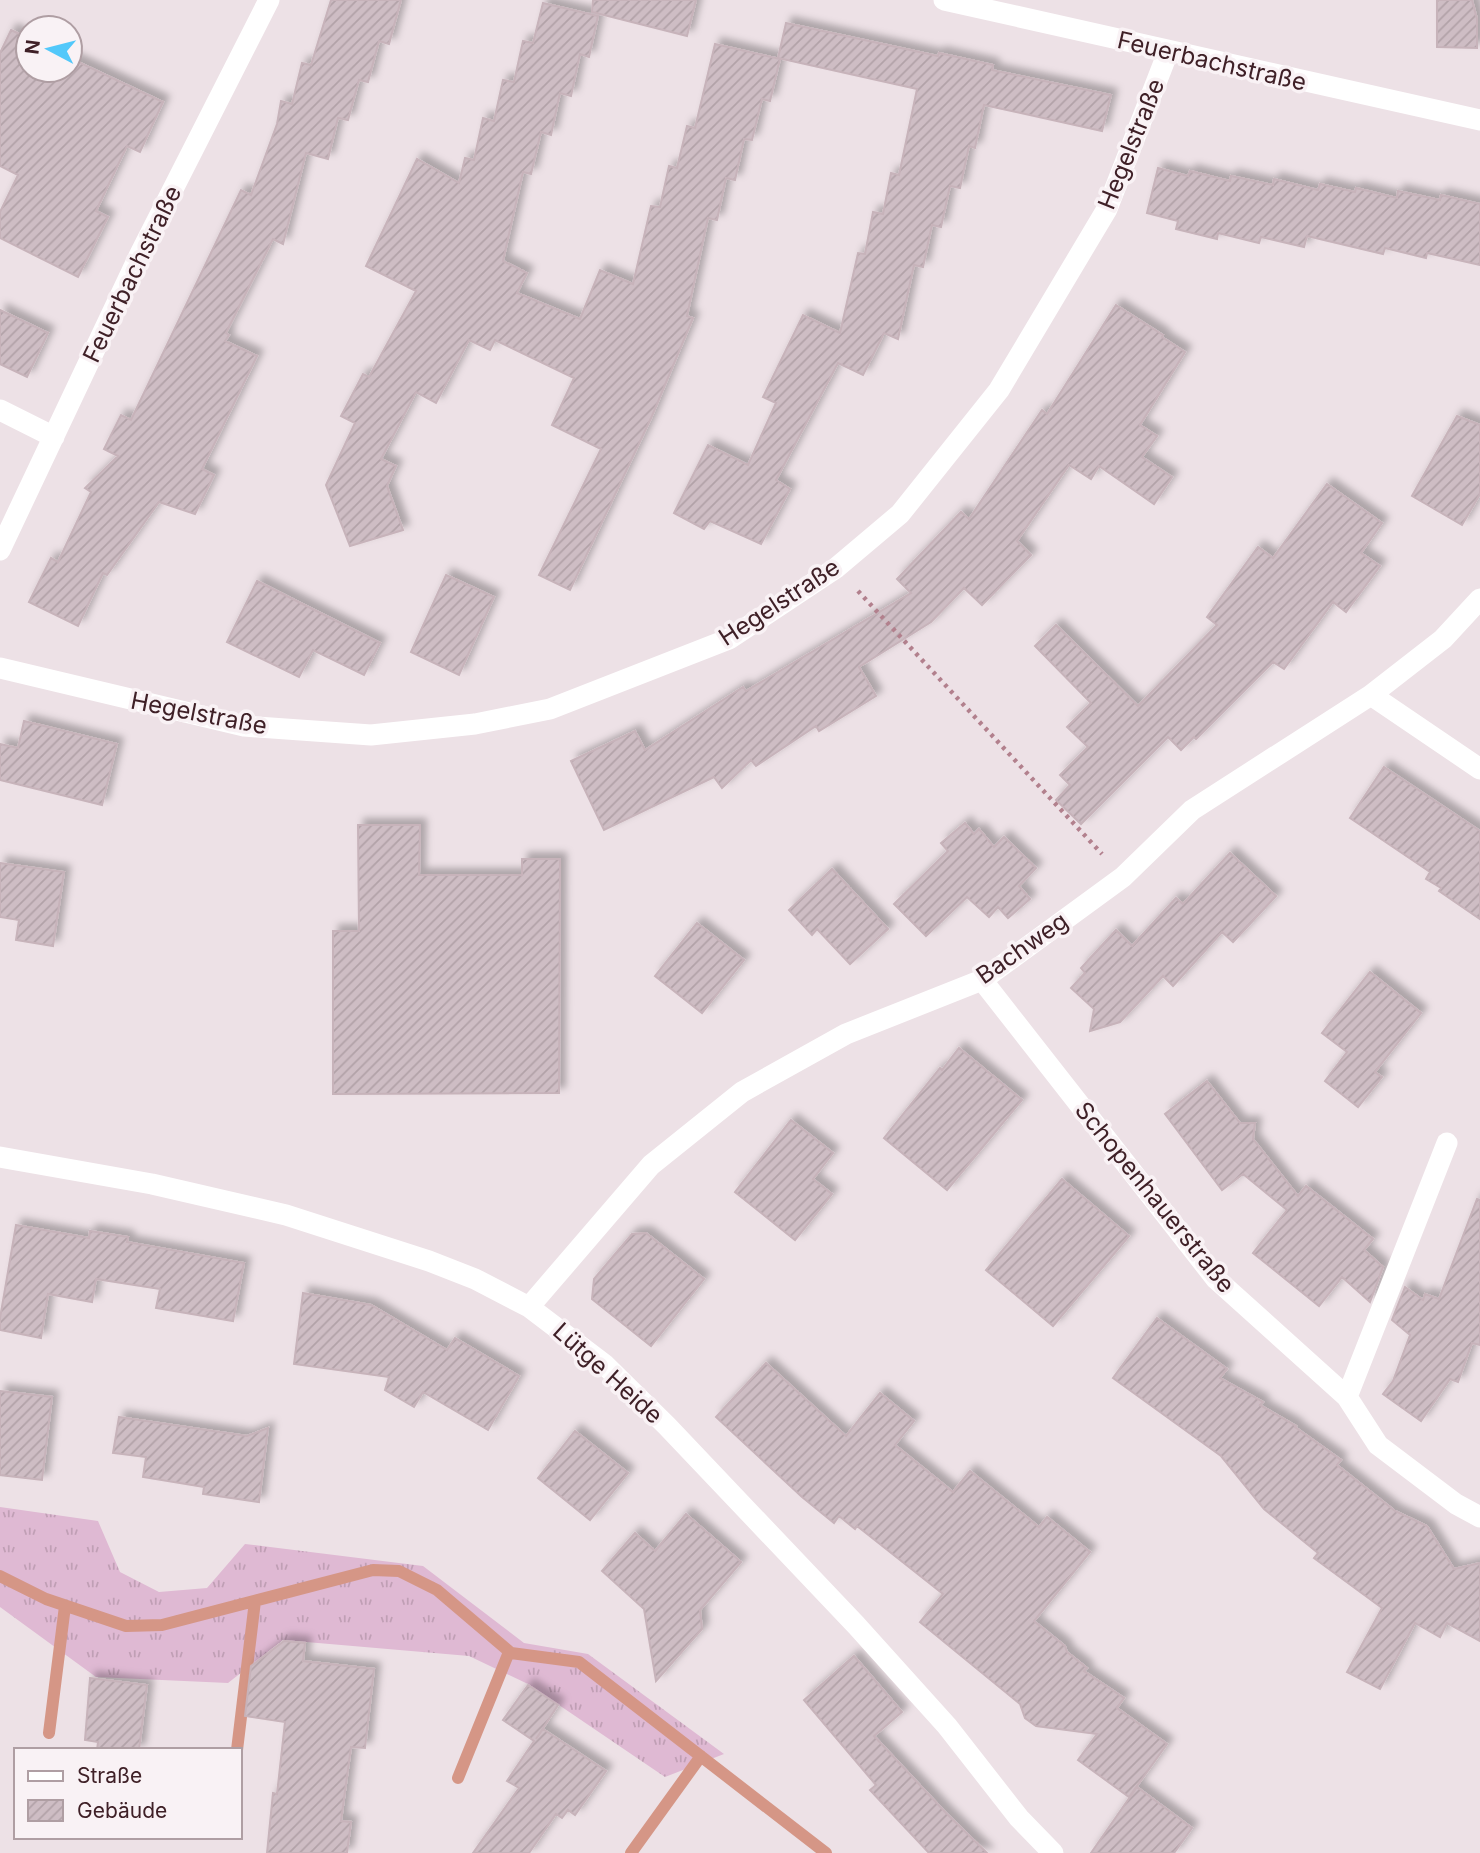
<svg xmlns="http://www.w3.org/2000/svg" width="1480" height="1853" font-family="Inter,sans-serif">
<defs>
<pattern id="grass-tufts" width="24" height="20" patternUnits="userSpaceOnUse" patternTransform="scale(1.75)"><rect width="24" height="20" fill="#dfb9d3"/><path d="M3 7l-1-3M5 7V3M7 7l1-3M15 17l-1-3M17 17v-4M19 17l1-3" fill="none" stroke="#c09fb5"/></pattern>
<pattern id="building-hatch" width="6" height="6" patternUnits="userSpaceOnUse" patternTransform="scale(1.75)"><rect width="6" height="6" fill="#cebdc4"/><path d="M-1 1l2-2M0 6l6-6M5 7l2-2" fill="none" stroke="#b2a2a8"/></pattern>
<filter id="shadow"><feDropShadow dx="6" dy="-6" stdDeviation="3.5" flood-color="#0004"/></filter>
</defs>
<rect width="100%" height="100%" fill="#ede1e6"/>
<path fill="url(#grass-tufts)" d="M 0,1507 L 98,1521 L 120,1572 L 159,1592 L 207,1588 L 245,1544 L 423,1566 L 524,1643 L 588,1654 L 724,1754 L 665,1777 L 528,1684 L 469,1656 L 283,1640 L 228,1683 L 96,1677 L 0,1607 Z"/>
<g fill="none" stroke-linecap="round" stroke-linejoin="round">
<path stroke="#d59686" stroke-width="12" d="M 0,1576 L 46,1599 L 126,1626 L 162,1625 L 373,1570 L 399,1571 L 437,1590 L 511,1653 L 579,1662 L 826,1853
M 49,1733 L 65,1606
M 237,1750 L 255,1601
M 458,1778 L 509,1652
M 631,1853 L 701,1756"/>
</g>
<path fill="url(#building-hatch)" stroke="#c7b3ba" stroke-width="2" filter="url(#shadow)" d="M 331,0 L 401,0 L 389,44 L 379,41 L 368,82 L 359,80 L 348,120 L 338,118 L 328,159 L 306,153 L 283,244 L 273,239 L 226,333 L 229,335 L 225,341 L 257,356 L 202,469 L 214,475 L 195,514 L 159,502 L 107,575 L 103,573 L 78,626 L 29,602 L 51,558 L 58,562 L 91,492 L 85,488 L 118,456 L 104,449 L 121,415 L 131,420 L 241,190 L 251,195 L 277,124 L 281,101 L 292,104 L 302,63 L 311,65 Z
M 593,0 L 696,0 L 687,36 L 592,12 Z
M 1437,0 L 1472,0 L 1477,19 L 1477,48 L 1437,47 Z
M 543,3 L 598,16 L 589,57 L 580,54 L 571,96 L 560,93 L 551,135 L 541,132 L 531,174 L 523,172 L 503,261 L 527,273 L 517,293 L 580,319 L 600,270 L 633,284 L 651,206 L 660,207 L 669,166 L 677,168 L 687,126 L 695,128 L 715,44 L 780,59 L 770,101 L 762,99 L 752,140 L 744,139 L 735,180 L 726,178 L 717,220 L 708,218 L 687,316 L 693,318 L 652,416 L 570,590 L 539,575 L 601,449 L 552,425 L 574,378 L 495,340 L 490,350 L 469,340 L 436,403 L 416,392 L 381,459 L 396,466 L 387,486 L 403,530 L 350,546 L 326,485 L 355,423 L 341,416 L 363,374 L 369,377 L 416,291 L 366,266 L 417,159 L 459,183 L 465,158 L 474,160 L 483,118 L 494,121 L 503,80 L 514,82 L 523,41 L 533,43 Z
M 786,23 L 938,56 L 939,53 L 993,65 L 992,70 L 1111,95 L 1102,131 L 984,105 L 975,148 L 969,146 L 960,188 L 950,186 L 941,227 L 932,225 L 923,267 L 914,265 L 898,339 L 884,333 L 863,375 L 838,363 L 776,480 L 790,489 L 761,544 L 710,521 L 704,529 L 674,513 L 708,445 L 748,465 L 776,403 L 763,397 L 803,315 L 840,333 L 858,253 L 865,254 L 873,212 L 883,214 L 891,173 L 899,175 L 917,89 L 778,58 Z
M 11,30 L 28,38 L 28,70 L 70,70 L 70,58 L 163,102 L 140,152 L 127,146 L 96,211 L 108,217 L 78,277 L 0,238 L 0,212 L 18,175 L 0,166 L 0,53 Z
M 1158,168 L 1188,176 L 1190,171 L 1230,181 L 1231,176 L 1273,185 L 1274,179 L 1318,190 L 1320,184 L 1355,192 L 1356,188 L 1397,198 L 1398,191 L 1440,200 L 1441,195 L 1480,204 L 1480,265 L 1427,253 L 1426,258 L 1385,248 L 1383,254 L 1307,236 L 1304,247 L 1261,237 L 1259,243 L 1218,233 L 1217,239 L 1176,229 L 1178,221 L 1147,213 Z
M 1116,305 L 1163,335 L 1162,337 L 1185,352 L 1140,425 L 1157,436 L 1142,457 L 1172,477 L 1154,504 L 1099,466 L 1091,479 L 1069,465 L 1017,541 L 1031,555 L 982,605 L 964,588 L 931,622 L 859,667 L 876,696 L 819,731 L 816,726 L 756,766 L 751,760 L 722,788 L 714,777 L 604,830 L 571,761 L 635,731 L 645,750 L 743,687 L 746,691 L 911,593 L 897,579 L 961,512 L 969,519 L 1042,410 L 1047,414 Z
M 0,310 L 48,333 L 27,377 L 0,364 Z
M 1457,416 L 1480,425 L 1480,494 L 1462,525 L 1412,496 Z
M 1327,484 L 1382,523 L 1361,553 L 1380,566 L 1346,612 L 1333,602 L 1284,669 L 1273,662 L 1196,739 L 1194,737 L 1181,750 L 1168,737 L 1081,824 L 1056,800 L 1070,785 L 1060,775 L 1088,747 L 1067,727 L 1091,703 L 1035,646 L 1056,625 L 1138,706 L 1217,625 L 1207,617 L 1258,547 L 1273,558 Z
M 446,575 L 494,597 L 459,675 L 411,652 Z
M 257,581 L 380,643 L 364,675 L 313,650 L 299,677 L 227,642 Z
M 24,721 L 117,744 L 102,805 L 0,780 L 0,744 L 18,748 Z
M 1384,767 L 1480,831 L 1480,919 L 1439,891 L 1441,888 L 1426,879 L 1430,872 L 1350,818 Z
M 965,823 L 974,834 L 979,829 L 994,847 L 1004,837 L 1036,868 L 1019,886 L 1030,899 L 1008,918 L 998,907 L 989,917 L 967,897 L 926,936 L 894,904 L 948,851 L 941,843 Z
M 358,825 L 420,825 L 419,875 L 522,875 L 522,859 L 560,859 L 559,1093 L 333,1094 L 333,931 L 359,931 Z
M 1230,853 L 1276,896 L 1233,942 L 1222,932 L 1173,986 L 1163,976 L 1120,1022 L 1090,1031 L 1094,1009 L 1071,988 L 1085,973 L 1081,968 L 1116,930 L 1132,946 L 1176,898 L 1183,904 Z
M 0,863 L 64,872 L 53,946 L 16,940 L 19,920 L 0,917 Z
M 832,869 L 888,929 L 850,964 L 817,929 L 812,935 L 789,910 Z
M 697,923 L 744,960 L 702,1013 L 655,976 Z
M 1370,972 L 1421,1013 L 1375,1072 L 1382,1077 L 1358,1107 L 1325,1081 L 1347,1052 L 1322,1033 Z
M 959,1048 L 1022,1100 L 947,1190 L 884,1138 L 940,1068 L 942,1070 Z
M 1207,1081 L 1240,1123 L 1255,1123 L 1253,1139 L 1298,1196 L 1306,1186 L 1373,1239 L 1364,1250 L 1383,1267 L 1370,1302 L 1342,1277 L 1319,1306 L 1253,1253 L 1287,1210 L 1243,1174 L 1222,1190 L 1165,1114 Z
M 791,1120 L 833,1153 L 813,1179 L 832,1194 L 795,1240 L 735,1192 Z
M 1062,1179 L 1129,1236 L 1053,1326 L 986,1270 Z
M 1477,1199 L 1480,1200 L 1480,1345 L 1472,1343 L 1458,1382 L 1450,1379 L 1421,1421 L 1383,1394 L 1393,1381 L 1410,1335 L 1392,1320 L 1405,1287 L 1423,1300 L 1425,1294 L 1439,1299 Z
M 16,1225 L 89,1238 L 90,1231 L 128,1237 L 127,1242 L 244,1263 L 233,1321 L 156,1308 L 160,1289 L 96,1279 L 92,1302 L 48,1294 L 41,1338 L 0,1330 L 0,1318 Z
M 646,1233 L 704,1279 L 651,1346 L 592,1299 L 594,1279 L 632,1234 Z
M 303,1293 L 371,1305 L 447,1350 L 455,1338 L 519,1376 L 488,1430 L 423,1392 L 414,1407 L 385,1390 L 389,1377 L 294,1364 Z
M 1157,1318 L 1227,1369 L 1220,1378 L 1263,1402 L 1260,1405 L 1296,1426 L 1295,1427 L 1341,1460 L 1337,1465 L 1395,1511 L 1427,1526 L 1454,1569 L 1480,1563 L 1480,1641 L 1447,1623 L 1440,1637 L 1415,1623 L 1380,1689 L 1347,1672 L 1382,1608 L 1314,1558 L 1318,1553 L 1264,1509 L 1221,1456 L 1113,1378 Z
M 766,1363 L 846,1436 L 880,1393 L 914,1421 L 895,1445 L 953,1492 L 970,1471 L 1039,1527 L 1047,1517 L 1090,1552 L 1034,1621 L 1065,1646 L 1067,1652 L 1087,1668 L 1084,1671 L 1124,1698 L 1117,1708 L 1167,1744 L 1129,1797 L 1078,1760 L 1097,1734 L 1036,1726 L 1025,1718 L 1020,1704 L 920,1622 L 943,1594 L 857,1526 L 855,1529 L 839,1516 L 834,1523 L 802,1497 L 716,1417 Z
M 0,1391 L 52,1397 L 42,1480 L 0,1475 Z
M 119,1417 L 247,1436 L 268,1428 L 259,1502 L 203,1494 L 204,1487 L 143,1477 L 146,1457 L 113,1453 Z
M 575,1431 L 628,1473 L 590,1520 L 538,1478 Z
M 686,1514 L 741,1562 L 700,1610 L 702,1629 L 656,1681 L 644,1609 L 602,1571 L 635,1533 L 655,1551 Z
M 284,1641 L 305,1643 L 303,1661 L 374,1669 L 365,1748 L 351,1747 L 341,1821 L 351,1822 L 347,1853 L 267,1853 L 273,1793 L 277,1794 L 285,1722 L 245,1716 L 251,1666 Z
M 854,1656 L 902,1712 L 874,1736 L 946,1813 L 987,1853 L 929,1853 L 870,1790 L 876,1785 L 804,1700 Z
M 90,1678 L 147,1685 L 139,1750 L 97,1750 L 98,1742 L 85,1740 Z
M 528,1685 L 558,1705 L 536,1739 L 543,1729 L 606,1771 L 575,1815 L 568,1810 L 562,1818 L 556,1814 L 529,1853 L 473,1853 L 519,1788 L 507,1781 L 534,1741 L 503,1720 Z
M 1137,1787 L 1192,1828 L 1174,1853 L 1091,1853 Z"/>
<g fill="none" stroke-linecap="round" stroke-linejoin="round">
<path stroke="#b2808d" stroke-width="4.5" stroke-dasharray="3.5 5" stroke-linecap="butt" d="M 858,591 L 1102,854"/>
<path stroke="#fff" stroke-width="21" d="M 944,0 L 1480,120
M 0,410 L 54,437
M 0,550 L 140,254 L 269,0
M 0,668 L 244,726 L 371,735 L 475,724 L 550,709 L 729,639 L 836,568 L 900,514 L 999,390 L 1107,209 L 1168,52
M 1371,695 L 1480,769
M 982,980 L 1216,1279 L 1347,1397 L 1378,1445 L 1456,1504 L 1480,1517
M 0,1157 L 152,1184 L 286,1215 L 429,1261 L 475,1279 L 529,1307 L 604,1364 L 667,1426 L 856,1625 L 947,1726 L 1019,1818 L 1053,1853
M 529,1307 L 651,1165 L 742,1092 L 846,1034 L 982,980 L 1123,877 L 1192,810 L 1371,695 L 1443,639 L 1480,599
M 1347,1397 L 1447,1143"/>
</g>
<g text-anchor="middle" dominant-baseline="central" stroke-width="7" stroke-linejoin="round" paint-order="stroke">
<g font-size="24" fill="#3f2027" stroke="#f9f2f5">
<text transform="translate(1212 61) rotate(13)">Feuerbachstraße</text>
<text transform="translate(1131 144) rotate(-68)">Hegelstraße</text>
<text transform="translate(132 274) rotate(-64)">Feuerbachstraße</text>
<text transform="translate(779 602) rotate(-33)">Hegelstraße</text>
<text transform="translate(199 713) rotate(11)">Hegelstraße</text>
<text transform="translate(1022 948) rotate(-35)">Bachweg</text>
<text transform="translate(1155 1197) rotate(51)">Schopenhauerstraße</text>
<text transform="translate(608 1373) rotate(42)">Lütge Heide</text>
</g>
</g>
<rect x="14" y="1748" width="228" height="91" fill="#f9f2f5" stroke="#af9ea3" stroke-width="2"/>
<rect x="28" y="1771" width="35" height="10" fill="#ffffff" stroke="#af9ea3" stroke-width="2"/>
<text x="77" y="1783" font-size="21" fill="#3f2027">Straße</text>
<rect x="28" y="1800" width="35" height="21" fill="url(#building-hatch)" stroke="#af9ea3" stroke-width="2"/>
<text x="77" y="1818" font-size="21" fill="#3f2027">Gebäude</text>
<g transform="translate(49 49) rotate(277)"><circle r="33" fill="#f9f2f5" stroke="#af9ea3" stroke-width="2"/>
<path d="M0-5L12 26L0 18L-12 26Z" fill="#52c8fa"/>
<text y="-10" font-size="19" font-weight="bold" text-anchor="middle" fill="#3f2027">N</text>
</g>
</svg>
